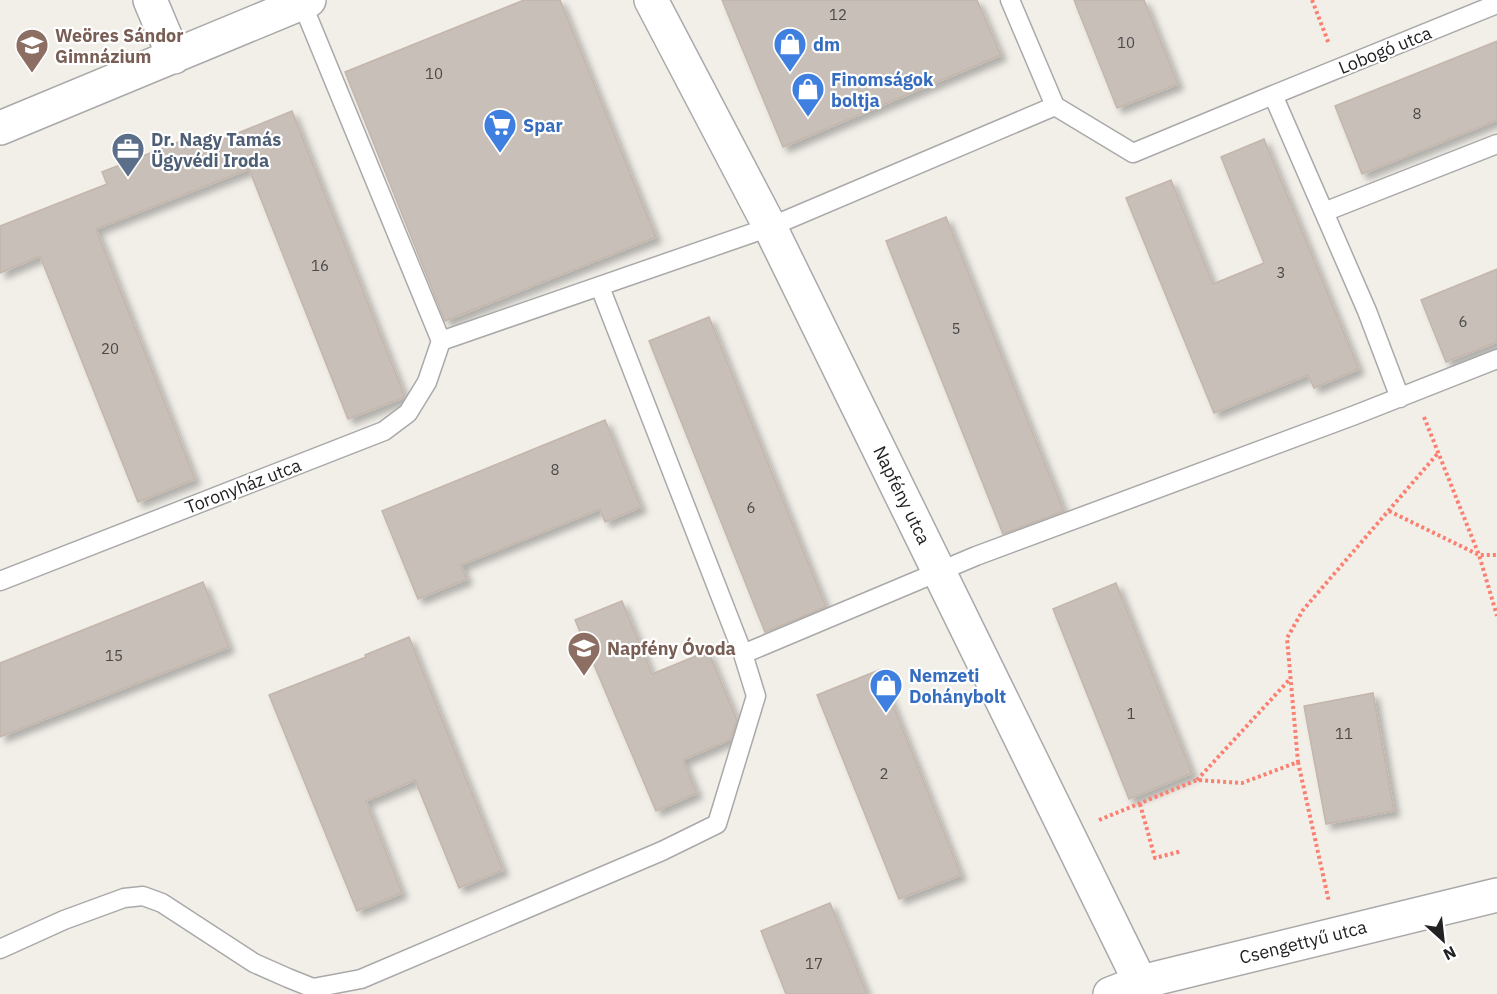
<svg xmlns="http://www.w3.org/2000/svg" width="1497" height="994" font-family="'IBM Plex Sans',sans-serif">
<defs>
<filter id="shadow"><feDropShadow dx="5.5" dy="5.5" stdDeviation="3" flood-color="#0004"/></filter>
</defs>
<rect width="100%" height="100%" fill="#f2efe9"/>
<path fill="#c7bfb8" stroke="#c4b6ab" stroke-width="1.5" filter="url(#shadow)" d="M 524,0 L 560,0 L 656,237 L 445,321 L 345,72 Z
M 722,0 L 977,0 L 1001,55 L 783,147 Z
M 1074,0 L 1144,0 L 1178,84 L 1117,108 Z
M 1497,41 L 1497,120 L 1362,174 L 1335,106 Z
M 292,111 L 405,397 L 348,419 L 249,169 L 96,229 L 195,479 L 138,502 L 40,256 L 0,273 L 0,226 L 107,184 L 102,172 L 196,135 L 201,148 Z
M 1264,139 L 1359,369 L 1314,388 L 1308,375 L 1214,413 L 1126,198 L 1171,180 L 1213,284 L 1264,263 L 1221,157 Z
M 946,217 L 1064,511 L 1003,534 L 886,241 Z
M 1497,269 L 1497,342 L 1446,362 L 1421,300 Z
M 709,317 L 826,607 L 765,632 L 649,341 Z
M 605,420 L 641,507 L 605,522 L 600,509 L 461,565 L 467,579 L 418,599 L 382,511 Z
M 203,582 L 229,647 L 0,737 L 0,663 Z
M 1116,583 L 1192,773 L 1129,799 L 1053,609 Z
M 622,601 L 652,674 L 708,651 L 737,720 L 731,739 L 683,760 L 697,793 L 656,811 L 575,620 Z
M 409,637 L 503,870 L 459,888 L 415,780 L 366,801 L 402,893 L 357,911 L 269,695 L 366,657 L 365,655 Z
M 879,670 L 961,875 L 899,899 L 817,695 Z
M 1373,693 L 1394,811 L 1326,824 L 1304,706 Z
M 830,903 L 867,994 L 786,994 L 761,931 Z"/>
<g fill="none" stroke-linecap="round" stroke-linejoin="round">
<g stroke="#a9a9a9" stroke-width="21">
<path id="lane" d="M 1010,0 L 1055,106
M 302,3 L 441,341
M 1273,95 L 1497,4
M 1324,212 L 1497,144
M 441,341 L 770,227 L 1055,106 L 1133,153 L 1273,95 L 1367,311 L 1400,398
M 0,581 L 384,431 L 408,413 L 427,382 L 441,341
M 743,654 L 976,556 L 1355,415 L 1497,359
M 0,949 L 64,920 L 124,898 L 143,896 L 162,903 L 254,963 L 288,978 L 313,988 L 361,979 L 662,851 L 717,824 L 756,696 L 743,654 L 600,287"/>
</g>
<g stroke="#a9a9a9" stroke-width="36">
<path id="street" d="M 150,0 L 174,57
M 651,0 L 770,227 L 1146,994
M 0,128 L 309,0
M 1110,994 L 1141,982 L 1497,895"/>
</g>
<path stroke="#fa8072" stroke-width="4" stroke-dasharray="3 3" stroke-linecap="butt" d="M 1312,0 L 1329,44
M 1424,417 L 1479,555 L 1497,616
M 1389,511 L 1479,555 L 1497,555
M 1298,762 L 1329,902
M 1197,780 L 1290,679
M 1140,804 L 1155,858 L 1182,851
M 1099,820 L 1197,780 L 1242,783 L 1298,762 L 1287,638 L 1303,610 L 1439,452"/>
<use href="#lane" stroke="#fff" stroke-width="18"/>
<use href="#street" stroke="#fff" stroke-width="33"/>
</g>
<defs>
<g id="shop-pin" transform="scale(1.725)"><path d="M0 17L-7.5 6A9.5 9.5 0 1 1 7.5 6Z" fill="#3f7fe0" stroke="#fff"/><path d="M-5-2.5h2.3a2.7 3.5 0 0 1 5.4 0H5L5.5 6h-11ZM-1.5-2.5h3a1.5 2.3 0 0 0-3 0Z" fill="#fff"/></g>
<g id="school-pin" transform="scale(1.725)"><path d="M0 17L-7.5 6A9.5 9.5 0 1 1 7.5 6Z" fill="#8d6e63" stroke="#fff"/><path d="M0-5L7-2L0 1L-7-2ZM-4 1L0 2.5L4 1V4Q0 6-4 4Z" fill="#fff"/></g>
<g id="supermarket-pin" transform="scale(1.725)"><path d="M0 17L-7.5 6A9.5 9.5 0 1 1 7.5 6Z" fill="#3f7fe0" stroke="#fff"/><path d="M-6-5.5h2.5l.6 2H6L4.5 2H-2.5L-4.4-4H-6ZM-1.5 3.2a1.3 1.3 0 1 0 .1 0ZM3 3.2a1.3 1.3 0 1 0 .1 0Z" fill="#fff"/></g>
<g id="office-pin" transform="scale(1.725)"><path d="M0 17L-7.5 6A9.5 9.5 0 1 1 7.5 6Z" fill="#5c6f8a" stroke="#fff"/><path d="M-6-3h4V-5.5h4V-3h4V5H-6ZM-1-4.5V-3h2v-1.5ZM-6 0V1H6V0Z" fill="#fff"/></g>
</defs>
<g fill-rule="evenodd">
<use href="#shop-pin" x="790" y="44"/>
<use href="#school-pin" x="32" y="45"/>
<use href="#shop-pin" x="808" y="89"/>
<use href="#supermarket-pin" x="500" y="125"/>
<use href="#office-pin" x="128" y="149"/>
<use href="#school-pin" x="584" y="648"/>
<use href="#shop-pin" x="886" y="685"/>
</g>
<g text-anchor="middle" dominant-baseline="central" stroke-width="4.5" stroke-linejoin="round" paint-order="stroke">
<g font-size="15" fill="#4b4948">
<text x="838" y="14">12</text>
<text x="1126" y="42">10</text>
<text x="434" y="73">10</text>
<text x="1417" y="113">8</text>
<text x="320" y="265">16</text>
<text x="1281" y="272">3</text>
<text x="1463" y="321">6</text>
<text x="956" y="328">5</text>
<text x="110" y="348">20</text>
<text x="555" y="469">8</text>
<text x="751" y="507">6</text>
<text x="114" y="655">15</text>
<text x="1131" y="713">1</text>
<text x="1344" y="733">11</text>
<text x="884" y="773">2</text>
<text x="814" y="963">17</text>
</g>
<g font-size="18" font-weight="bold" fill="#785e54" stroke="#fff" text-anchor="start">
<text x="55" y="35">Weöres Sándor<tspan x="55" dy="21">Gimnázium</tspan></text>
<text x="607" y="648">Napfény Óvoda</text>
</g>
<g font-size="18" font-weight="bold" fill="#366cbe" stroke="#fff" text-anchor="start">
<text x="813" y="44">dm</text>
<text x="831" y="79">Finomságok<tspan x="831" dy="21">boltja</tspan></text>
<text x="523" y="125">Spar</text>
<text x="909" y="675">Nemzeti<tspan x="909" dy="21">Dohánybolt</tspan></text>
</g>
<g font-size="18" fill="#222" stroke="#fff">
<text transform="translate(1385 50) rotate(-22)">Lobogó utca</text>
<text transform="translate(243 486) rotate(-21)">Toronyház utca</text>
<text transform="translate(902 495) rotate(64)">Napfény utca</text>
<text transform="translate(1303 942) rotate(-14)">Csengettyű utca</text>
</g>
<g font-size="18" font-weight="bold" fill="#4e5e75" stroke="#fff" text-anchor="start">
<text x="151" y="139">Dr. Nagy Tamás<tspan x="151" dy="21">Ügyvédi Iroda</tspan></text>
</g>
</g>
<g transform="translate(1443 940) rotate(153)" stroke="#ffffff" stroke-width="4.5" paint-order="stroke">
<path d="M0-4.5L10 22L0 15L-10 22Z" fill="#222222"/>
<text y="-9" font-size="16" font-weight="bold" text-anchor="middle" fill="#222222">N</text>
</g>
</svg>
